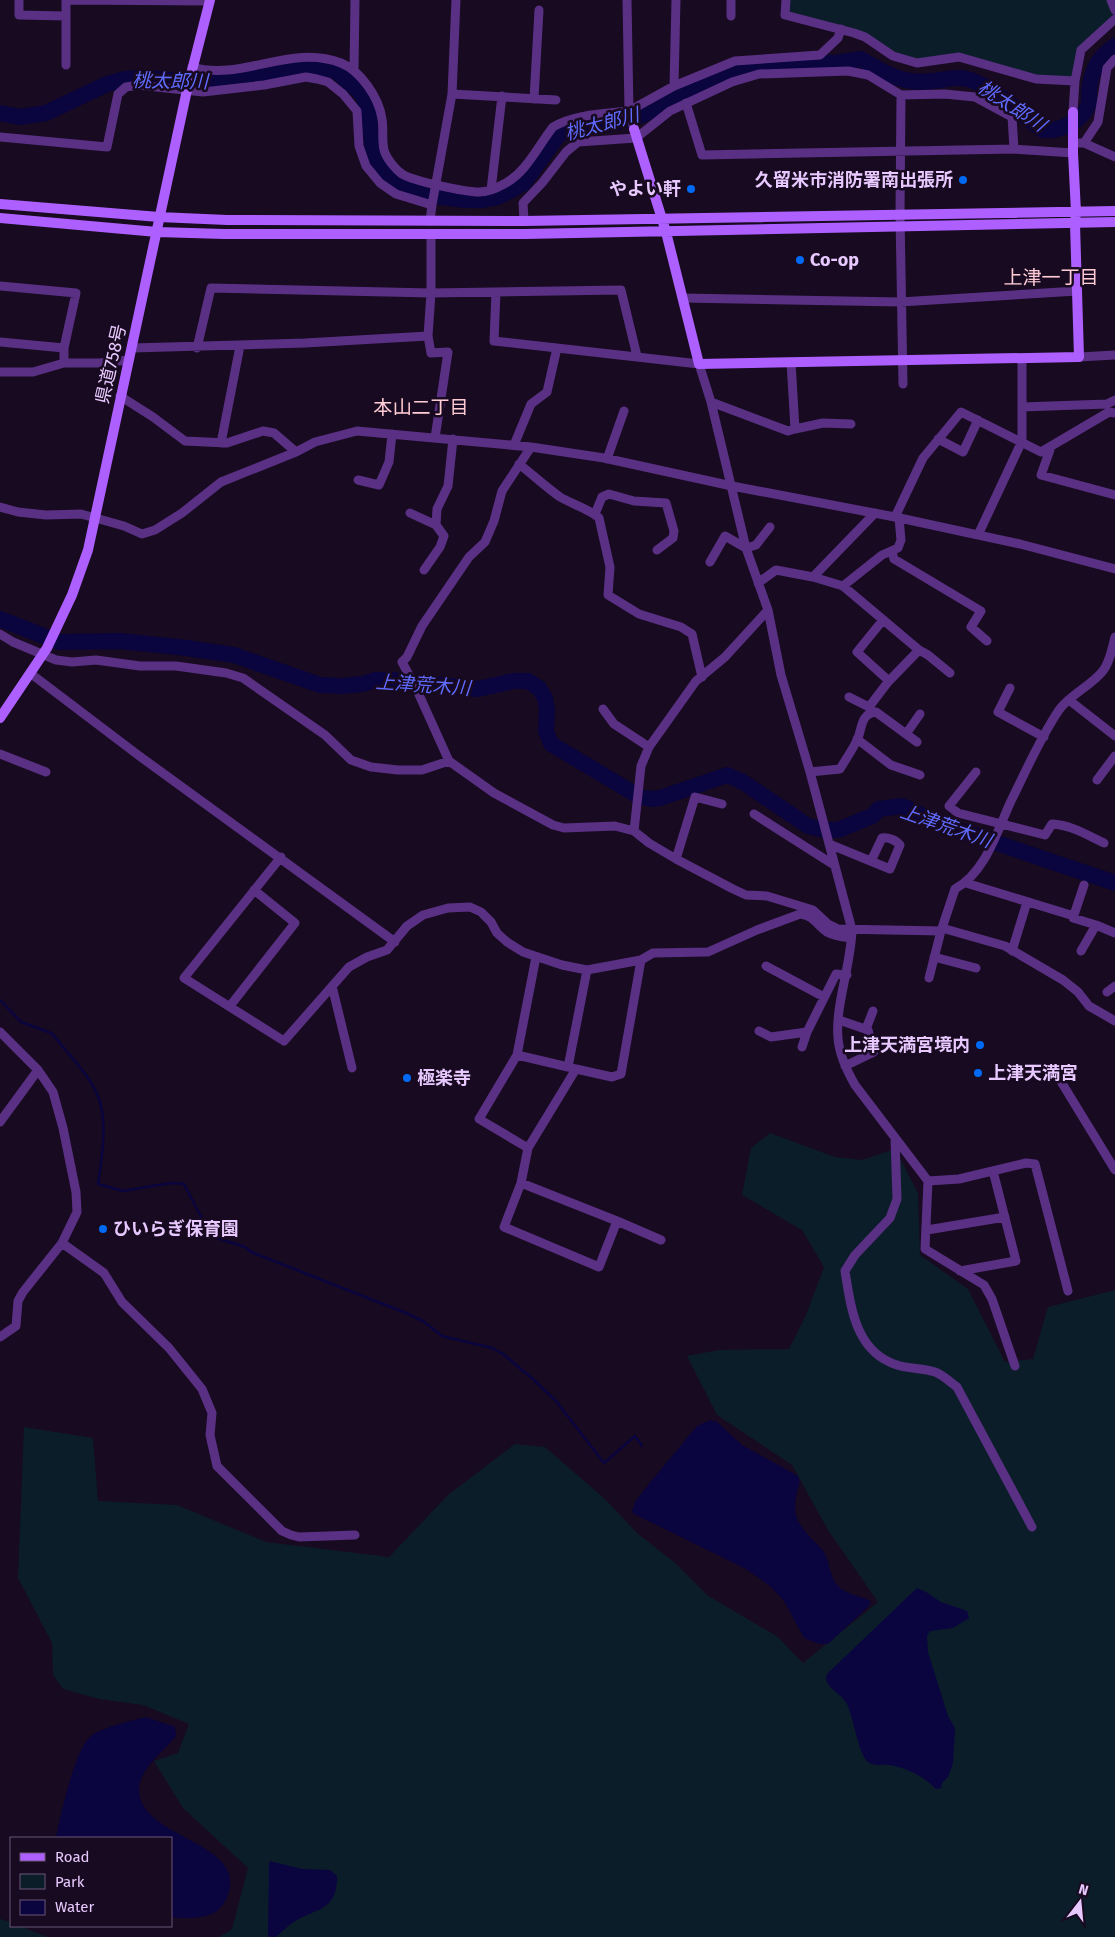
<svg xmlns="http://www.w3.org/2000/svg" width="1115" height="1937" font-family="'Fira Sans','Noto Sans JP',sans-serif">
<rect width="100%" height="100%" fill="#180a20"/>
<path fill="#0c1d2a" d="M 786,0 L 1115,0 L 1115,19 L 1081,50 L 1075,81 L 1036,79 L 959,57 L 917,63 L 893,56 L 866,37 L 786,15 Z
M 770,1133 L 835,1157 L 862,1160 L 895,1149 L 918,1193 L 920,1255 L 968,1289 L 1005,1362 L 1033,1359 L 1048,1307 L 1115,1290 L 1115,1937 L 219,1937 L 232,1929 L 248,1868 L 183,1808 L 154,1761 L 178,1753 L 189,1724 L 143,1705 L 99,1699 L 63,1689 L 53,1675 L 52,1643 L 18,1578 L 24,1427 L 93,1438 L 98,1501 L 177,1505 L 266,1542 L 389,1557 L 448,1495 L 515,1444 L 545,1447 L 605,1499 L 638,1534 L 674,1562 L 707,1595 L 778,1637 L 803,1663 L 878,1602 L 828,1530 L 792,1465 L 717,1415 L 687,1356 L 719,1350 L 789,1349 L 806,1315 L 824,1267 L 802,1230 L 742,1195 L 751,1148 Z
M 0,1919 L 11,1922 L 11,1926 L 19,1926 L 48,1937 L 0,1937 Z"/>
<path fill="#0a043f" d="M 710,1420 L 717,1422 L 742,1445 L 798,1476 L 800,1482 C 792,1507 792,1518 811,1538 C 815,1543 821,1547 824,1552 C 832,1566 828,1579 843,1590 C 852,1596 864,1596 871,1602 L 869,1606 L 828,1644 L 819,1644 L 804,1638 L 784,1601 L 770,1586 L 746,1569 L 634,1514 L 632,1512 L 635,1502 L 652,1480 L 697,1426 Z
M 917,1588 L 926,1592 L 941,1602 L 967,1611 L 969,1618 L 953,1628 L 930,1631 L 927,1636 L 928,1652 L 948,1716 L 955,1728 L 953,1763 L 948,1777 L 942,1783 L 941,1788 L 936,1789 C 923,1776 908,1768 889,1765 C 882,1764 873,1767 867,1761 C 859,1754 853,1717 847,1704 C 842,1693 822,1687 827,1674 Z
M 146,1717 L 175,1727 L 176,1736 C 164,1751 137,1771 139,1792 C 144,1842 258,1842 224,1903 C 215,1920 187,1919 171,1917 L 171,1838 L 56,1838 C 60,1817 75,1748 91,1736 C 103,1727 131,1721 146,1717 Z
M 270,1861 L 302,1869 L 330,1870 L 337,1876 C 338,1913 313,1908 291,1924 C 285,1928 281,1933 276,1937 L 269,1937 L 268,1934 L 269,1864 Z"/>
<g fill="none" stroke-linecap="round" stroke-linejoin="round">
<path stroke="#0a043f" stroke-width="2.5" d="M 0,1000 L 21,1022 L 51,1033 L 55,1037 C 68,1054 90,1076 98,1096 C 108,1123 102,1156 98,1184 L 123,1191 L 171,1183 L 184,1184 L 211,1236 L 245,1247 L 251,1252 L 406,1313 L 423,1321 L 442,1336 L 492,1348 L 503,1354 L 534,1380 L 556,1401 L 604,1463 L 635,1436 L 642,1446"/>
<path stroke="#0a043f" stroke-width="16" d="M 0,113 L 20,117 L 46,113 L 107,84 L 125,79 L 147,78 L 204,83 L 226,81 L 301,66 L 314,66 L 337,72 L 361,93 L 368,108 L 373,152 L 379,166 L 391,179 L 408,189 L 426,195 L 465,200 L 483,200 L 498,197 L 523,184 L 559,134 L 574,128 L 595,124 L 609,124 L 643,115 L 687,91 L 735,70 L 816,62 L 836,63 L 861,59 C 883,73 905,85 932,81 C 944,80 955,76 967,79 C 990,84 1023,116 1043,130 C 1058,132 1080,122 1087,108 C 1090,104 1089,97 1089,92 C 1091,72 1097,58 1115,46
M 0,619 L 59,642 L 120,641 L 187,648 L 234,655 L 320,685 L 342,686 L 363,684 L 375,680 L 394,680 L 406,683 L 424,683 L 478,689 L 513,681 L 528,681 L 539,688 L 545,698 L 547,710 L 546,731 L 551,744 L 640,797 L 651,799 L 660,798 L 727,775 L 743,782 L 808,826 L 825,830 L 838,830 L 872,816 L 879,809 L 902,806 L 938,823 L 1115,883"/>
<path stroke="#5a3084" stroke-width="9" d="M 19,0 L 19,15 L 66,16 L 66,0 L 210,1
M 786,0 L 785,15 L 854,33 L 865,37 L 893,56 L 917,63 L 959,57 L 1036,79 L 1075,81
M 1111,0 L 1115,10
M 66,16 L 66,65
M 731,16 L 731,0
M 192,67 C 242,82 291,43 341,63 C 361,71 379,98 382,119 C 384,130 381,144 385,153 C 388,160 395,169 402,174 C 413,181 465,192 479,192 C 487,192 497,188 504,184 C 526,173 538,146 553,127 C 575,114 604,114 629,111 L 627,0
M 354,70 L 355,0
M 674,86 L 676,0
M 452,94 L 556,100
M 901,95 L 900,215 L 903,384
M 534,99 L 539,10
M 686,103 L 702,155 L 1014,149 L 1073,153
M 1073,112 L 1075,81 L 1081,50 L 1115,19
M 634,129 L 629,111 L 674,86 L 735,61 L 820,55 L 838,38 L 841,29
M 0,137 L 107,147 L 118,94 L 126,87 L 138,85 L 203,92 L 264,85 L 306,77 L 317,79 L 328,82 L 343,94 L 357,111 L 359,146 L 366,166 L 380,183 L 396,194 L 432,205 L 430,221
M 1079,143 L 1084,143 L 1115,157
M 1084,143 L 1098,122 L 1107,68 L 1115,59
M 491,190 L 502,96
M 432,205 L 452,94 L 456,0
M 524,221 L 523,203 L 542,183 L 566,152 L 578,142 L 636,138 L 670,111 L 732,82 L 759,74 L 848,71 L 868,75 L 901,95 L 945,94 L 975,97 L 1012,117 L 1014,149
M 431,234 L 431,293 L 428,336 L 431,353 L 448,352 L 435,438
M 0,286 L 76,293 L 64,348 L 64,363
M 496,292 L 494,341 L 699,364 L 711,402 L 746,548 L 768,610 L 781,675 L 810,772 L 852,930 C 851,965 835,1006 838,1038 C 839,1054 847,1071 855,1085 L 928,1181 L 925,1249 L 984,1285 L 992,1299 L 1015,1366
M 683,298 L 900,302 L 1077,291
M 0,342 L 64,348
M 132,348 L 305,343 L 428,336
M 197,348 L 211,288 L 431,293 L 621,290 L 637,356
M 1079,357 L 1115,355
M 0,372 L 33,372 L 64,363 L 100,363 L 129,360
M 120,396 L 153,417 L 185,441 L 227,443 L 263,431 L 274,433 L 296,452
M 711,402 L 788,431 L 795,429 L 791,362
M 1022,407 L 1107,404 L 1115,400
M 795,429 L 823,423 L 851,424
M 938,439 L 963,452 L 978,420
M 221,443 L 240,346
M 514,445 L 531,404 L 547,392 L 557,348
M 531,447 L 502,491 L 494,521 L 485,542 L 469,557 L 422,626 L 407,657 L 402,662 L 416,688 L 449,761 L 494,793 L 553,825 L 564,828 L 615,826 L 634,831 L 649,843 L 676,859 L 733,889 L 746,895 L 767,896 L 813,910 L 828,924 L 838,929 L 941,931
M 1051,447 L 1041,475 L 1115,495
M 607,459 L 624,411
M 519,464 C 533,475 546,487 560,497 C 570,503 593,511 599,518 L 610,567 L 608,595 L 639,614 L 681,627 L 692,634 L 702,677
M 358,480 L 379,485 L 389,462 L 392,434
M 0,507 L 18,512 L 46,515 L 81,514 L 124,526 L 142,534 L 155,530 L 182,513 L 221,482 L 296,452 L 315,442 L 357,431 L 531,447 L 604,458 L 732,486 L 895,517 L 1020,544 L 1115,569
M 410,513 L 436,525 L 437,509 L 448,486 L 453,439
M 595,514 L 602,497 L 609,494 L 634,501 L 666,503 L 674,531 L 673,538 L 657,550
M 895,517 L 923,458 L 961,412 L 1041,452 L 1109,412 L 1115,413
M 978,535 L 1022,441 L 1022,359
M 892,552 L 894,559 L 981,611 L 971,627 L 987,641
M 710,562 L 725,536 L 746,548 L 756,545 L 770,527
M 424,570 L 440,547 L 444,536 L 436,525
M 813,577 L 875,513
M 758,583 L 776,570 L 813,577 L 843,586 L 919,650 L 928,655 L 950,673
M 843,586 L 882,555 L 898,548 L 901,540 L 899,518
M 883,620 L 857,652 L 889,681
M 0,634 L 13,642 L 56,660 L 72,662 L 96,660 L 140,666 L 176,666 L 226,673 L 243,678 L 325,735 L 351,760 L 371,767 L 398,770 L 422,770 L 449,761
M 30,673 L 138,755 L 395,942
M 1010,688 L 998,712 L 1044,737
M 849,697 L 869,707 L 872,711
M 1069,700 L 1115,736
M 869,707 L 888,682 L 919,650
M 603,709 L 614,724 L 649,747
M 906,734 L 920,714
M 857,739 L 891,765 L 920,775
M 0,754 L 46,772
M 810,772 L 840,769 C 846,759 853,749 858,738 C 862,728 861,713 876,712 L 917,742
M 976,772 L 949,806 L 958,813 L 1045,835 L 1052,824 C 1071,825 1087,835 1104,843
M 1097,780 L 1115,756
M 754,814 L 834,865
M 634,831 L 641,766 L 649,747 L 696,681 L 725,657 L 768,610
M 829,844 L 890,869 L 900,845 C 896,840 888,837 882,838 L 871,861
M 281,857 L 184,978 L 284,1041 L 349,967 L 367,957 L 387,950 L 407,926 L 423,915 L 448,908 L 470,907 L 481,912 L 491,922 L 497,933 L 507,942 L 523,952 L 562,965 L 587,970 L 641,960 L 653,953 L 708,952 L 757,930 L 800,914 C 813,915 817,925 827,932 C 834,936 843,937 851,938
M 676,859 L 695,797 L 722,804
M 966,883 L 1074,916
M 1084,885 L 1073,918 L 1096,925 L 1115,933
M 942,928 L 1005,946 L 1063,980 L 1078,992 L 1089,1006 L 1115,1021
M 1012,951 L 1027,902
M 1081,951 L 1096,925
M 934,957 L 976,968
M 766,966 L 824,997
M 929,978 L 941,931 L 955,889 C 986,872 997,831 1011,801 C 1026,771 1040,738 1059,710 C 1070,695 1089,687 1102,672 C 1110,663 1112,648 1115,637
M 332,986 L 352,1068
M 1107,992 L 1115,986
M 230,1006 L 295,923 L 254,890
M 839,1020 L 868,1030 L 874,1052 L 845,1066
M 866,1029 L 873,1011
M 759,1031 L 771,1037 L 807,1032
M 0,1032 L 38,1070 L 53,1092 L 63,1128 L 76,1192 L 77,1212 L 62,1243 L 23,1292 L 18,1301 L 16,1326 L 0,1337
M 802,1047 L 807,1032 L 836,974 L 847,975
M 517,1055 L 568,1067
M 576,1069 L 568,1067 L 587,970
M 1057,1075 L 1115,1170
M 0,1122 L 38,1070
M 895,1138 L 897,1199 L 890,1218 L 855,1255 L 845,1271 C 851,1309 856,1352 897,1365 C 909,1369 923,1368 935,1372 C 943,1375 950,1382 957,1387 L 1032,1527
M 528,1148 L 479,1119 L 517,1055 L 536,957
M 928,1181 L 959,1179 L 1026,1163 L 1035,1164 L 1068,1291
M 521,1183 L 617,1221 L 599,1267 L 504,1227 Z
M 521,1183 L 528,1148 L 576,1069 L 612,1077 L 621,1074 L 641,960
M 617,1221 L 661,1240
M 927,1230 L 1005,1217
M 62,1243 L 104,1273 L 122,1302 L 169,1348 L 202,1389 L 212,1413 L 210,1435 L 217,1466 L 282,1531 L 291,1535 L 299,1537 L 355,1535
M 960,1271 L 1016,1261 L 993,1171"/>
<path stroke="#ad60ff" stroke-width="10" d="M 634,129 L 666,232 L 699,364 L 1079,357 L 1075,224 L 1076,212 L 1073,153 L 1073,112
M 0,204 L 159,217 L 227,220 L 524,221 L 1115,211
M 0,218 L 157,232 L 224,234 L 525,234 L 1115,222
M 0,718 L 47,648 L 72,595 L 88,550 L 187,90 L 210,0"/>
</g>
<g fill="#006af4" stroke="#180a20" stroke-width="2">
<circle cx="963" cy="180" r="5"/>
<circle cx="691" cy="189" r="5"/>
<circle cx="800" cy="260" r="5"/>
<circle cx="980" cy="1045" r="5"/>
<circle cx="978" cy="1073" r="5"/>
<circle cx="407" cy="1078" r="5"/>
<circle cx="103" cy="1229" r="5"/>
</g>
<g text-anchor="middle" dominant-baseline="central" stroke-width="5" stroke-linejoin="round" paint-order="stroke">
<g font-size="18" font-weight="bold" fill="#e8c9ff" stroke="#180a20" text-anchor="start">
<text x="953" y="180" text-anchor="end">久留米市消防署南出張所</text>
<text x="681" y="189" text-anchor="end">やよい軒</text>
<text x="810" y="260">Co-op</text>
<text x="970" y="1045" text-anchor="end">上津天満宮境内</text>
<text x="988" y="1073">上津天満宮</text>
<text x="417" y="1078">極楽寺</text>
<text x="113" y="1229">ひいらぎ保育園</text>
</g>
<g font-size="18" fill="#e8c9ff" stroke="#180a20">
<text transform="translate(111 364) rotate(-77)">県道758号</text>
</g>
<g font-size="19" font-style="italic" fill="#5f6bff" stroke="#180a20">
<text transform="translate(170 81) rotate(1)">桃太郎川</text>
<text transform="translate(1012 106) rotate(33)">桃太郎川</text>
<text transform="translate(602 124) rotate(-15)">桃太郎川</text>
<text transform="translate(423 685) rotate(4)">上津荒木川</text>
<text transform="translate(946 826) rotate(19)">上津荒木川</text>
</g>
<g font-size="19" fill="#ffcbd4" stroke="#180a20">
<text x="1051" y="277">上津一丁目</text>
<text x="421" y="407">本山二丁目</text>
</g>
</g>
<rect x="10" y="1837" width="162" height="90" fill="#180a20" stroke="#6b5679"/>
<rect x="20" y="1853" width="25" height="8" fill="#ad60ff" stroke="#6b5679"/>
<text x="55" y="1862" font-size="15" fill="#e8c9ff">Road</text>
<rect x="20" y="1874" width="25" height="15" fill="#0c1d2a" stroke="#6b5679"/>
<text x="55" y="1887" font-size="15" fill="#e8c9ff">Park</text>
<rect x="20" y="1900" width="25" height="15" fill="#0a043f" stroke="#6b5679"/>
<text x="55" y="1912" font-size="15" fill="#e8c9ff">Water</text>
<g transform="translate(1080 1902) rotate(16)" stroke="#180a20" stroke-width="4" paint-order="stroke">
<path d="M0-4L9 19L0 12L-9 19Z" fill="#e8c9ff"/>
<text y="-8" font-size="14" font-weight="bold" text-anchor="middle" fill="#e8c9ff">N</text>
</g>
</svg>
